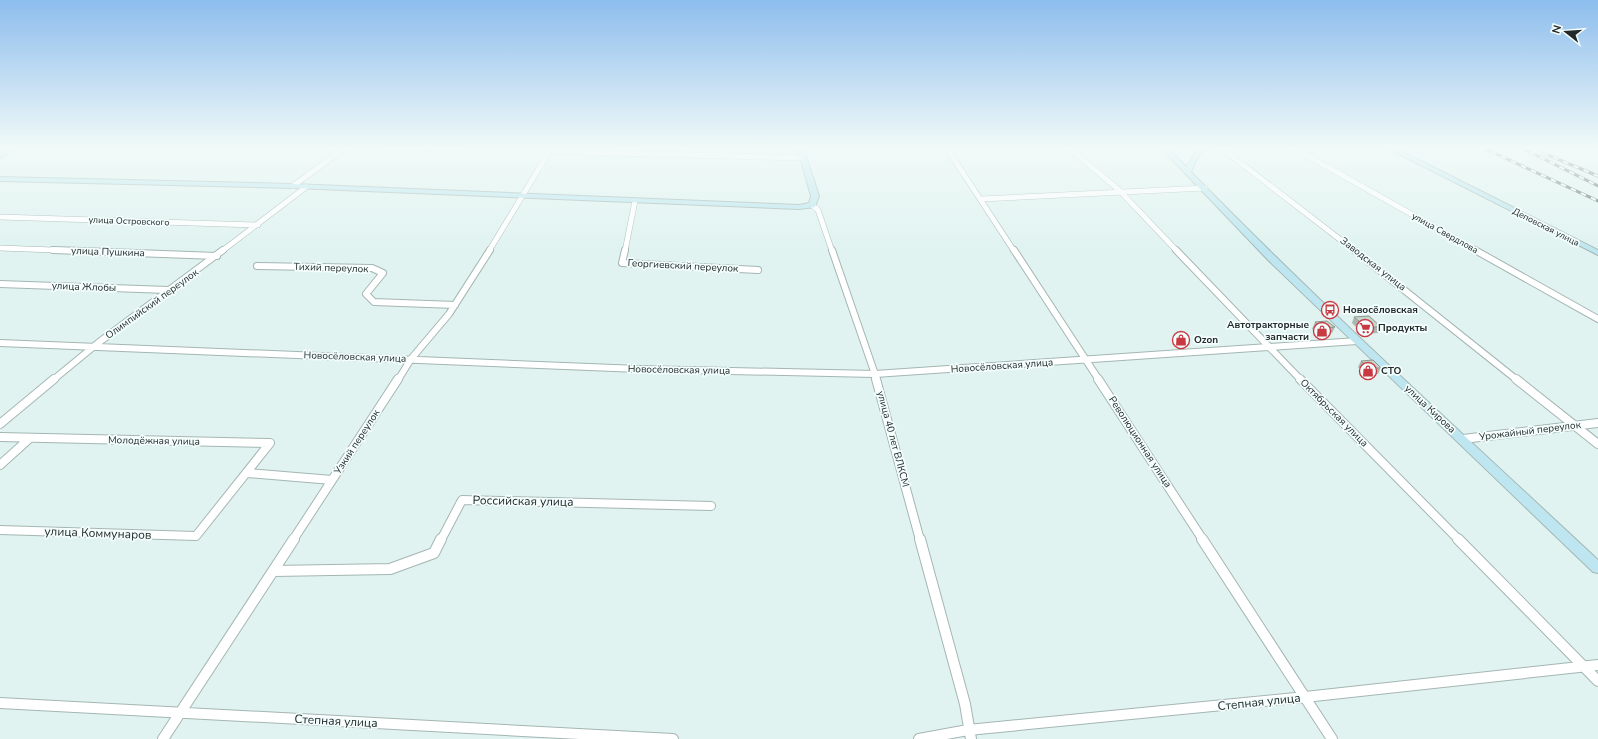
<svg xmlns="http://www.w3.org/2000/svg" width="1598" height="739" font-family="'Nunito Sans',sans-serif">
<rect width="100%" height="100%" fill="#e0f3f0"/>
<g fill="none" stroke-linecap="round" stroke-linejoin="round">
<g stroke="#a4b6b3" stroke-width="6">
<path id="street-far3" d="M 379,147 L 802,158
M 946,147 L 1014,251
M 1068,147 L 1119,190 L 1177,251
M 1220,147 L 1355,251
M 1292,147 L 1477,251
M 293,186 L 346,147
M 981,199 L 1205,188
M 812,205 L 818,210 L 832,251
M 0,217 L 258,225
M 0,248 L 80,251
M 222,251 L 306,187
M 489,251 L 552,147
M 625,251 L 635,201"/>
</g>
<g stroke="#a4b6b3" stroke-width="8">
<path id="street-far2" d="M 53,250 L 217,256
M 625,250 L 622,263 L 758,270
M 832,250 L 877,380
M 1014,250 L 1099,380
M 1176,250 L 1301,380
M 1354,250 L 1517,380
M 1475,250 L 1598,319
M 257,266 L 372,268 L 383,273 L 366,294 L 374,302 L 455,305
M 0,284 L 168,290
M 0,343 L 639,369 L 875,374 L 1357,341
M 53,380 L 98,343 L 223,250
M 398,380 L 411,359 L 449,314 L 490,250"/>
</g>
<g stroke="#a4b6b3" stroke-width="10">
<path id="street-far1" d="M 876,379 L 920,540
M 1098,379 L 1203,540
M 1300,379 L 1459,540
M 1516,379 L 1598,444
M 0,424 L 54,379
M 0,437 L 270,443 L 196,536 L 0,530
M 1463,439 L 1598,423
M 0,465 L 30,438
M 248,473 L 332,480
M 293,540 L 398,379
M 441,540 L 462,500 L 711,506"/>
</g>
<g stroke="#a4b6b3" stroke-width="12">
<path id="street" d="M 920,539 L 965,704 L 971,739
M 1202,539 L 1332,739
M 1458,539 L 1598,681
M 274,571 L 390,569 L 434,553 L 441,539
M 0,703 L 673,739
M 163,739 L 294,539
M 919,739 L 968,730 L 1305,697 L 1598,665"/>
</g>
<g stroke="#a4b6b3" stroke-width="2">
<path id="secondary" d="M 11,147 L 19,147 L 0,158 L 0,153 Z
M 797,147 L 803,147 L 819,196 L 815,207 L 799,209 L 293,188 L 0,181 L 0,177 L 293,184 L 799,205 L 809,203 L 811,196 Z
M 1160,147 L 1167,147 L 1186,167 L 1200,147 L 1206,147 L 1196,160 L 1191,172 C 1322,306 1461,432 1598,560 L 1598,573 L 1593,572 L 1268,260 Z
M 1385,147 L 1393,147 L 1598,250 L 1598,255 Z"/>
</g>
<use href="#street-far3" stroke="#fff" stroke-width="5"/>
<use href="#street-far2" stroke="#fff" stroke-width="6"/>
<use href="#street-far1" stroke="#fff" stroke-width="8"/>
<use href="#street" stroke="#fff" stroke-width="10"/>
<use href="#secondary" fill="#bde6f0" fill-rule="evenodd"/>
<g stroke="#5d6766" stroke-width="3">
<path id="rail" d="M 1481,147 L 1598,201
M 1520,147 L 1598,186
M 1543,153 L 1598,176"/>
</g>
<use href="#rail" stroke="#f3fefd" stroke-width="2" stroke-dasharray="5.5" stroke-linecap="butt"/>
</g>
<path fill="#abb7af" d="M 1354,317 L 1381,327 L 1378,333 L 1363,334 L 1352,323 Z
M 1315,322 L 1335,327 L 1332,333 L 1319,335 L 1312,329 Z
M 1361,361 L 1381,368 L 1378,374 L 1366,375 L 1358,367 Z"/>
<path fill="#c7d5cb" stroke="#8b958e" d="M 1369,316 L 1381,327 L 1366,327 L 1354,317 Z
M 1327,321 L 1335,327 L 1322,328 L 1315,322 Z
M 1373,360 L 1381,368 L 1369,368 L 1361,361 Z"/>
<linearGradient id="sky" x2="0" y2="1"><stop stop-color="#8dbded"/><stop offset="0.59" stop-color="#f1faf8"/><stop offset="1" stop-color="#f1faf8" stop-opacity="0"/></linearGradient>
<rect width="1598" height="251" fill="url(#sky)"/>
<defs>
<g id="bus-ring" transform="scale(0.9)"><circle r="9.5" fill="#f3fefd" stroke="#c93941" stroke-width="1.5"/><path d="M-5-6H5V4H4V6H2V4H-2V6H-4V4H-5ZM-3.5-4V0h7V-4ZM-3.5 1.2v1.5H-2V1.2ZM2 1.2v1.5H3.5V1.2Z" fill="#c93941"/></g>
<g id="supermarket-ring" transform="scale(0.9)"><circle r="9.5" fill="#f3fefd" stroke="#c93941" stroke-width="1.5"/><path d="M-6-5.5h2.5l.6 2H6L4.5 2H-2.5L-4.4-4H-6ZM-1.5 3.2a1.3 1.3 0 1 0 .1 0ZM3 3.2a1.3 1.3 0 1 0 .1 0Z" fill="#c93941"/></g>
<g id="shop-ring" transform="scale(0.9)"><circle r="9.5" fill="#f3fefd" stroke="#c93941" stroke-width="1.5"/><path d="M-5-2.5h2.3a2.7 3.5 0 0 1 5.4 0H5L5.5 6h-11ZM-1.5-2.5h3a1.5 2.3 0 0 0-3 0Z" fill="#c93941"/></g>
</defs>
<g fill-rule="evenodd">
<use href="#bus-ring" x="1330" y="310"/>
<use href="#supermarket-ring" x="1365" y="328"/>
<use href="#shop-ring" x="1322" y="331"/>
<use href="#shop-ring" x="1181" y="340"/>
<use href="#shop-ring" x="1368" y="371"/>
</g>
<g text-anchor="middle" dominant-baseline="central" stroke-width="3.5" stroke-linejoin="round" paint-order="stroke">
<g font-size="9" fill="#232a29" stroke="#f3fefd">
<text transform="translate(129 221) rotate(2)">улица Островского</text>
<text transform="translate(1546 227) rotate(27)">Деповская улица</text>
<text transform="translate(1445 233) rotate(29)">улица Свердлова</text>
</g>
<g font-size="10" fill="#232a29" stroke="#f3fefd">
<text transform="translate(108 252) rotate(2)">улица Пушкина</text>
<text transform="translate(1373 264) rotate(38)">Заводская улица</text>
<text transform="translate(683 266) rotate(3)">Георгиевский переулок</text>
<text transform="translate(331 268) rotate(2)">Тихий переулок</text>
<text transform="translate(84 287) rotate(2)">улица Жлобы</text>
<text transform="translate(152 304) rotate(-36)">Олимпийский переулок</text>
<text transform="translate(355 357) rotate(2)">Новосёловская улица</text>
<text transform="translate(1002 366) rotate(-4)">Новосёловская улица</text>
<text transform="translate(679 370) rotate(1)">Новосёловская улица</text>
<text transform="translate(1430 409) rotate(43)">улица Кирова</text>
<text transform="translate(1334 413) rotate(45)">Октябрьская улица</text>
<text transform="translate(1530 431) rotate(-7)">Урожайный переулок</text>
<text transform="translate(893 439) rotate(75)">улица 40 лет ВЛКСМ</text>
<text transform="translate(154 441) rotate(1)">Молодёжная улица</text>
<text transform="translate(357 442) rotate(-57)">Узкий переулок</text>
<text transform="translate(1140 442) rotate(57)">Революционная улица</text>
</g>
<g font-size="10" font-weight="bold" fill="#232a29" stroke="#f3fefd" text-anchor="start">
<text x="1343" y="310">Новосёловская</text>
<text x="1309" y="325" text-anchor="end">Автотракторные<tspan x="1309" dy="12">запчасти</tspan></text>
<text x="1378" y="328">Продукты</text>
<text x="1194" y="340">Ozon</text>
<text x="1381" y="371">СТО</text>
</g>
<g font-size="12" fill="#232a29" stroke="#f3fefd">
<text transform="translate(523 501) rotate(1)">Российская улица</text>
<text transform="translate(98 533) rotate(2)">улица Коммунаров</text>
<text transform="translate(1259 702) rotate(-6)">Степная улица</text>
<text transform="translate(336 721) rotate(3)">Степная улица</text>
</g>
</g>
<g transform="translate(1566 32) rotate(287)" stroke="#f3fefd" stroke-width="3" paint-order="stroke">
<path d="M0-3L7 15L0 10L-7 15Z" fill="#232a29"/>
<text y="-6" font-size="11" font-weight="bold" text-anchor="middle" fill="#232a29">N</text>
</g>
</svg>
